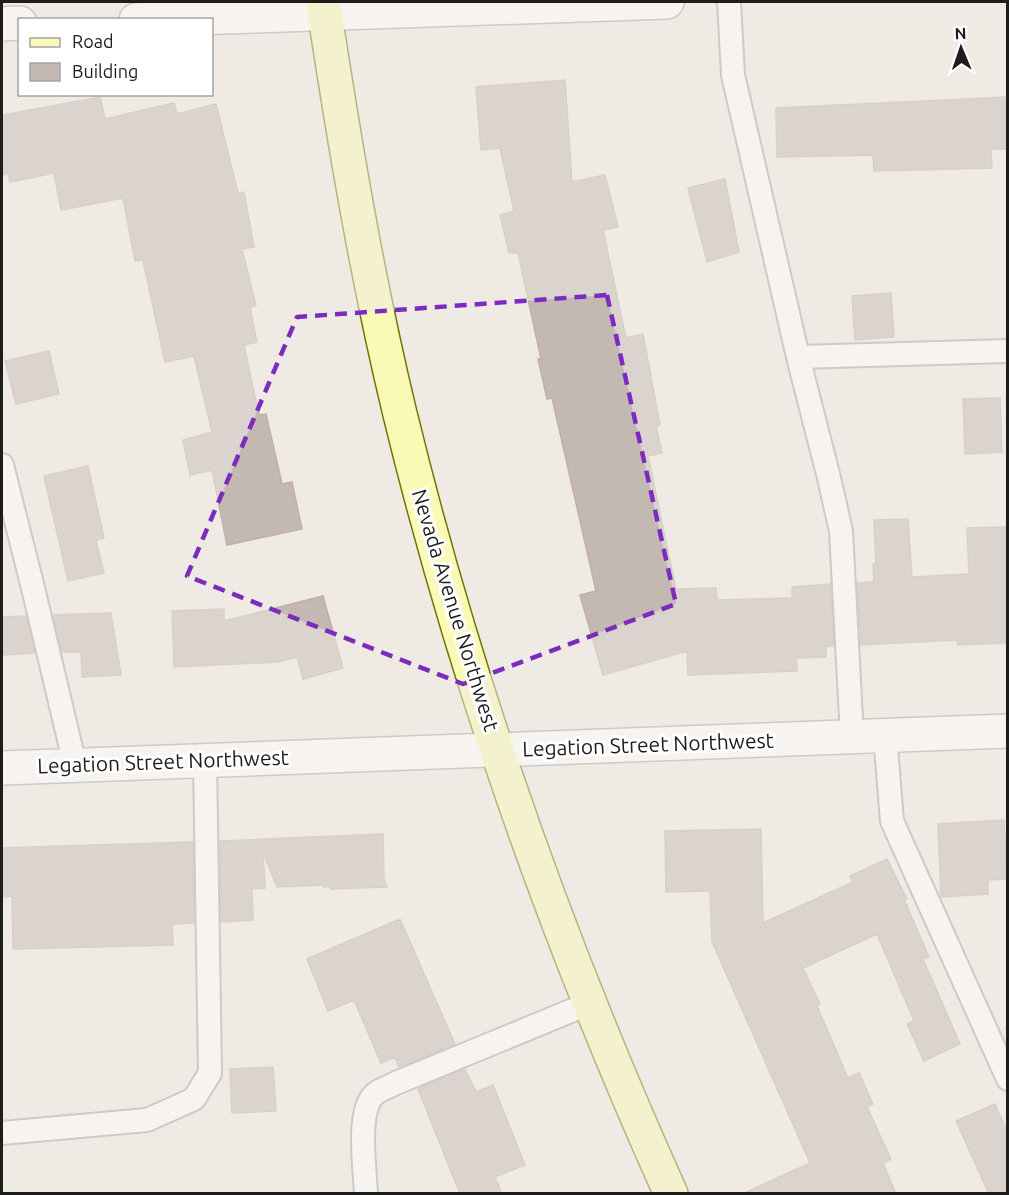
<svg xmlns="http://www.w3.org/2000/svg" width="1009" height="1195" font-family="Ubuntu,sans-serif">
<rect width="100%" height="100%" fill="#efeae3"/>
<path fill="#c3b9b2" stroke="#c1b0a5" stroke-width="1.5" d="M 565,80 L 572,182 L 605,175 L 618,227 L 603,230 L 626,338 L 643,334 L 660,425 L 656,426 L 662,453 L 648,456 L 676,589 L 716,588 L 717,600 L 792,598 L 792,587 L 830,584 L 834,646 L 826,646 L 826,657 L 796,658 L 797,671 L 688,675 L 687,651 L 603,675 L 580,595 L 596,591 L 552,398 L 547,399 L 538,359 L 541,359 L 518,253 L 509,253 L 500,215 L 514,211 L 500,148 L 481,150 L 476,87 Z
M 100,97 L 105,119 L 174,103 L 177,114 L 216,104 L 238,193 L 244,192 L 254,247 L 242,249 L 256,306 L 250,307 L 257,342 L 244,345 L 259,415 L 266,414 L 282,484 L 292,482 L 302,529 L 227,545 L 212,470 L 190,475 L 183,440 L 212,432 L 194,356 L 165,362 L 143,260 L 135,261 L 123,198 L 61,210 L 54,173 L 10,182 L 8,173 L 2,175 L 2,115 Z
M 1008,97 L 1008,149 L 991,149 L 992,168 L 874,171 L 873,155 L 777,157 L 776,108 Z
M 725,179 L 739,252 L 707,262 L 688,188 Z
M 891,293 L 894,337 L 855,340 L 852,296 Z
M 49,351 L 59,394 L 16,404 L 5,361 Z
M 1000,398 L 1002,452 L 965,454 L 963,399 Z
M 88,466 L 104,538 L 96,540 L 104,573 L 68,581 L 44,476 Z
M 908,519 L 912,577 L 969,574 L 967,528 L 1008,527 L 1008,643 L 958,645 L 957,641 L 955,640 L 861,645 L 857,583 L 874,582 L 873,564 L 876,564 L 874,520 Z
M 323,596 L 343,668 L 303,679 L 297,657 L 278,662 L 174,667 L 172,611 L 224,609 L 224,621 Z
M 111,613 L 121,675 L 82,677 L 81,652 L 62,652 L 53,615 Z
M 26,616 L 35,653 L 2,655 L 2,617 Z
M 1004,820 L 1007,879 L 988,880 L 988,894 L 941,897 L 938,824 Z
M 761,829 L 763,923 L 853,882 L 850,876 L 887,859 L 907,899 L 904,899 L 929,957 L 923,959 L 960,1044 L 924,1061 L 907,1024 L 914,1021 L 877,934 L 803,968 L 820,1004 L 817,1006 L 848,1078 L 859,1073 L 873,1104 L 867,1107 L 891,1159 L 883,1163 L 896,1194 L 742,1194 L 810,1163 L 712,942 L 710,891 L 666,892 L 665,831 Z
M 383,834 L 384,880 L 387,887 L 330,889 L 330,886 L 324,887 L 324,885 L 277,887 L 263,852 L 265,888 L 252,889 L 253,920 L 221,922 L 220,841 Z
M 191,842 L 193,842 L 194,923 L 172,924 L 173,945 L 13,949 L 12,896 L 2,897 L 2,848 Z
M 400,919 L 455,1044 L 399,1067 L 395,1057 L 381,1063 L 354,1000 L 328,1011 L 307,959 Z
M 273,1067 L 276,1111 L 232,1113 L 230,1069 Z
M 465,1069 L 476,1092 L 493,1085 L 525,1165 L 495,1177 L 502,1194 L 460,1194 L 418,1089 Z
M 995,1104 L 1008,1134 L 1008,1194 L 989,1194 L 956,1121 Z"/>
<g fill="none" stroke-linecap="round" stroke-linejoin="round">
<g stroke="#a4a4a4" stroke-width="26">
<path id="lane" d="M 729,2 L 733,75 L 798,357 L 829,478 L 841,531 L 852,737
M 798,357 L 1008,351
M 2,465 L 34,592 L 75,765
M 885,735 L 892,821 L 1008,1079
M 2,1133 L 147,1120 L 194,1099 L 210,1073 L 205,760
M 366,1194 C 365,1169 357,1117 372,1097 C 377,1090 389,1087 396,1083 L 590,1003"/>
</g>
<g stroke="#a4a4a4" stroke-width="36">
<path id="street" d="M 136,20 L 667,2
M 2,24 L 20,23
M 2,768 L 1008,731"/>
</g>
<g stroke="#6f7503" stroke-width="36">
<path id="secondary" d="M 323,2 C 344,140 367,278 400,414 C 465,681 558,943 671,1194"/>
</g>
<use href="#lane" stroke="#fff" stroke-width="22"/>
<use href="#street" stroke="#fff" stroke-width="33"/>
<use href="#secondary" stroke="#fafab6" stroke-width="33"/>
</g>
<path d="M0 0H1009V1195H0ZM 607,295 L 676,604 L 463,684 L 187,576 L 297,317 Z" fill="#efeae3" fill-opacity=".55" fill-rule="evenodd"/>
<path fill="none" stroke="#7b2cbf" stroke-width="4.5" stroke-dasharray="12 8" stroke-linejoin="round" d="M 607,295 L 676,604 L 463,684 L 187,576 L 297,317 Z"/>
<g text-anchor="middle" dominant-baseline="central" stroke-width="6" stroke-linejoin="round" paint-order="stroke">
<g font-size="21" fill="#1d1d1d" stroke="#fff">
<text transform="translate(456 610) rotate(73)">Nevada Avenue Northwest</text>
<text transform="translate(648 744) rotate(-2)">Legation Street Northwest</text>
<text transform="translate(163 761) rotate(-2)">Legation Street Northwest</text>
</g>
</g>
<rect width="1009" height="1195" fill="none" stroke="#1d1d1d" stroke-width="6"/>
<rect x="18" y="18" width="195" height="78" fill="#ffffff" stroke="#a5a5a5" stroke-width="1.5"/>
<rect x="30" y="38" width="30" height="9" fill="#fafab6" stroke="#a5a5a5" stroke-width="1.5"/>
<text x="72" y="48" font-size="18" fill="#1d1d1d">Road</text>
<rect x="30" y="63" width="30" height="18" fill="#c3b9b2" stroke="#a5a5a5" stroke-width="1.5"/>
<text x="72" y="78" font-size="18" fill="#1d1d1d">Building</text>
<g transform="translate(961 48) rotate(358)" stroke="#ffffff" stroke-width="4.5" paint-order="stroke">
<path d="M0-4.5L10 22L0 15L-10 22Z" fill="#1d1d1d"/>
<text y="-9" font-size="16" font-weight="bold" text-anchor="middle" fill="#1d1d1d">N</text>
</g>
</svg>
